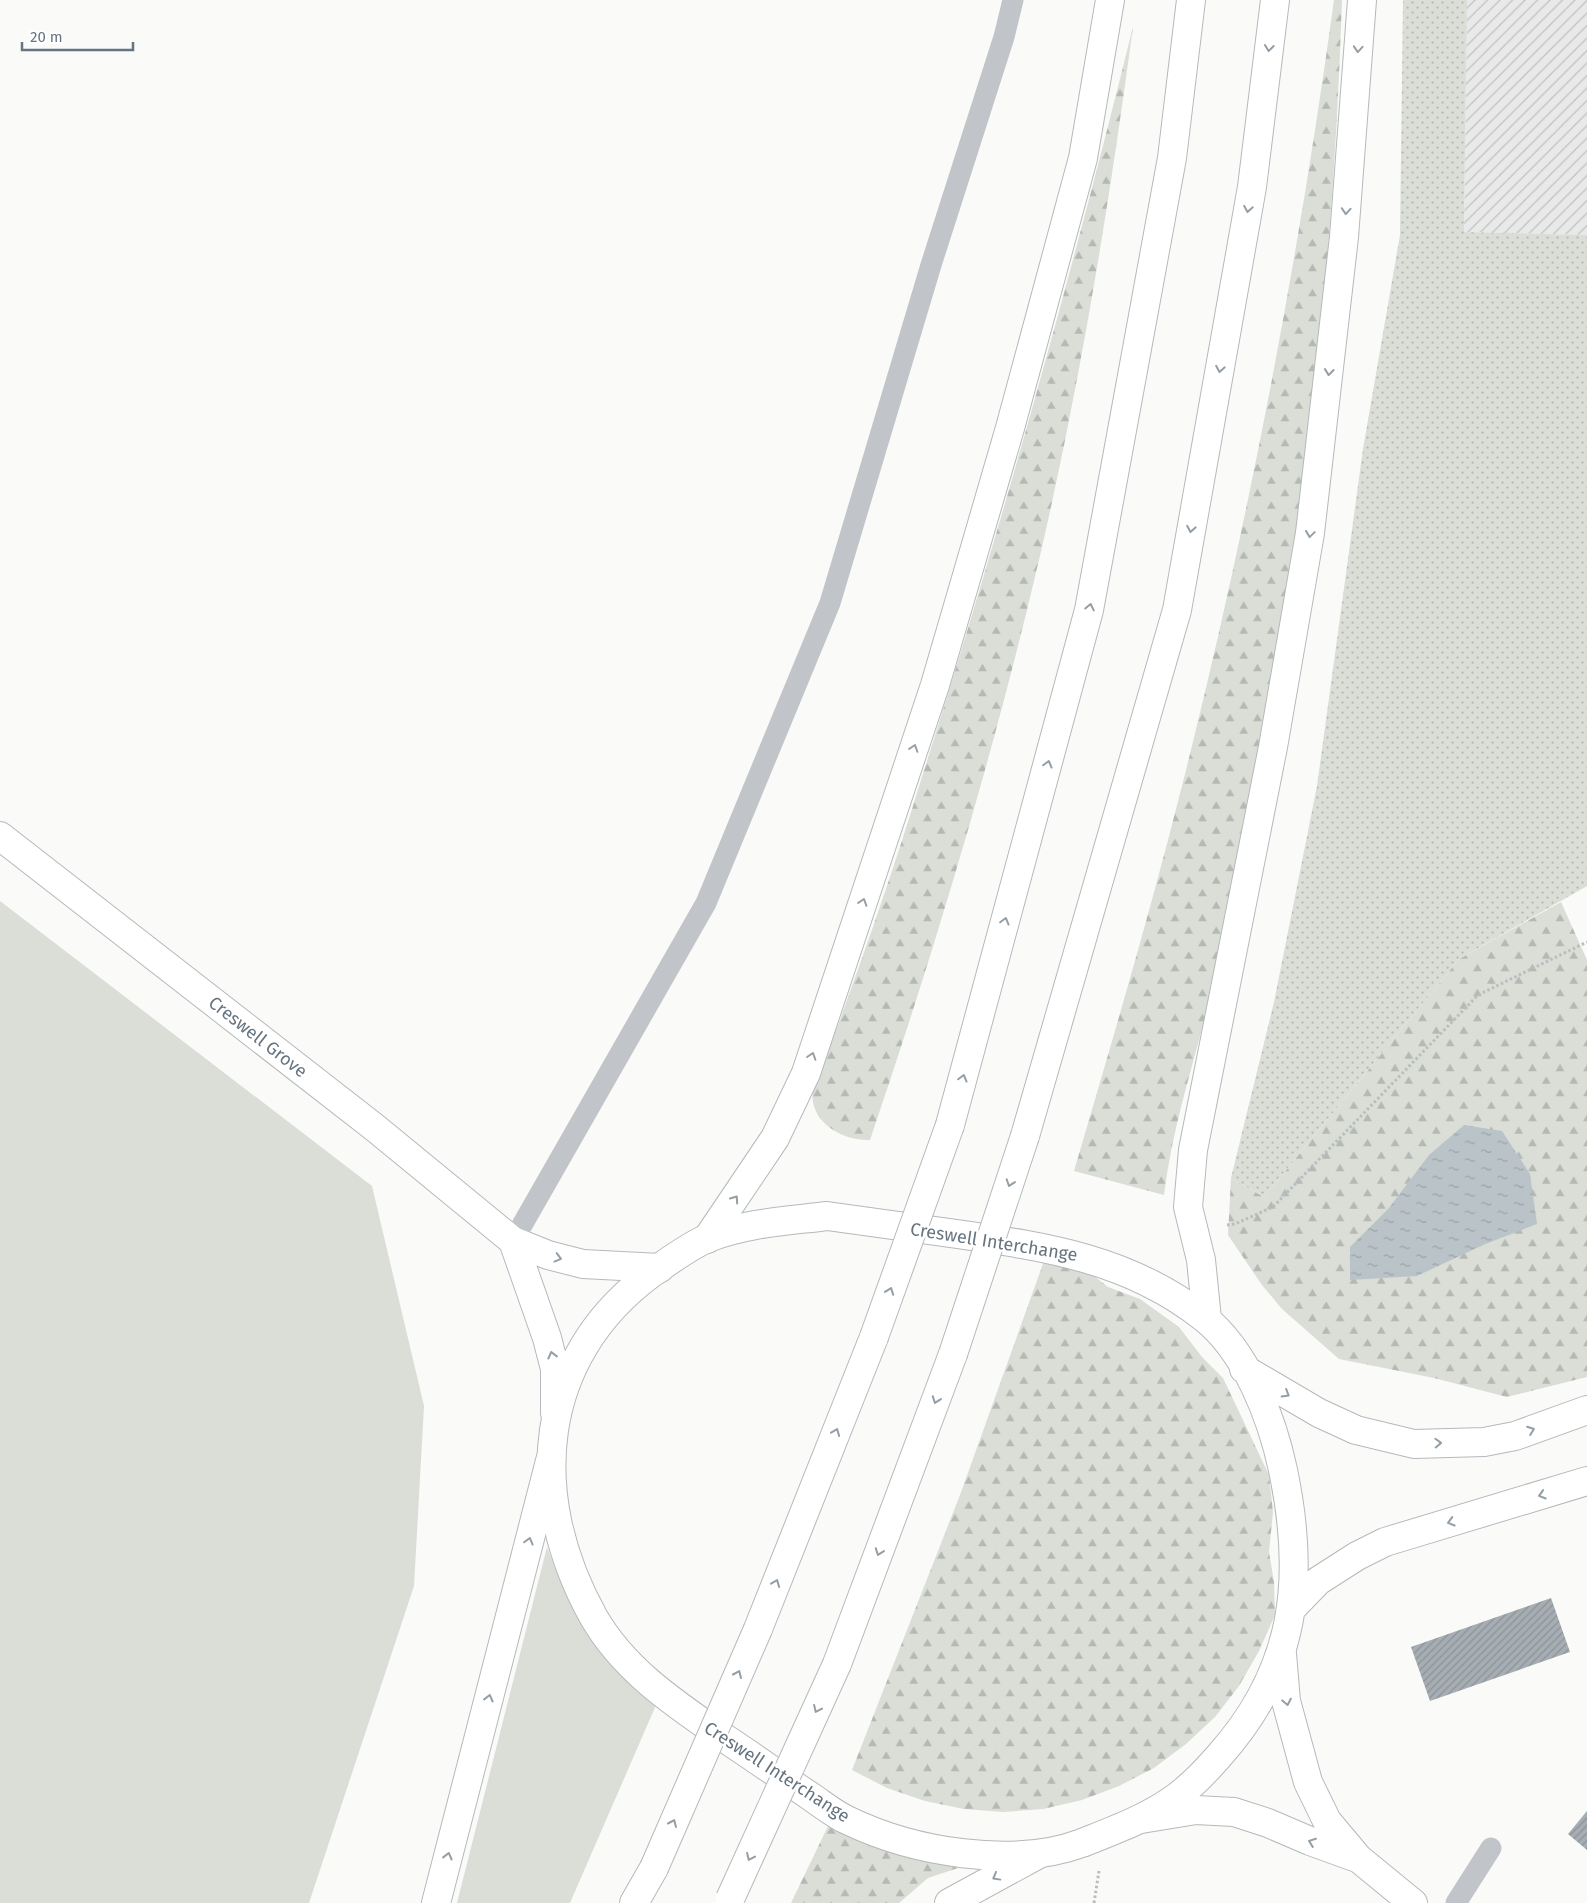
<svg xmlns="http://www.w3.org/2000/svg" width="1587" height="1903" font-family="'Fira Sans',sans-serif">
<defs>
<pattern id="industrial-furrows" width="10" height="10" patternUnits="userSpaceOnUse" patternTransform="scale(1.25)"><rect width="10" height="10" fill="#e8e9e8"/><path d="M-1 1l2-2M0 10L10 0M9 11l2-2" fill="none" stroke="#c0c1c1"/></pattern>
<pattern id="forest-firs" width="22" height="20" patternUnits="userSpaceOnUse" patternTransform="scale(1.25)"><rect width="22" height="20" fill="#daded7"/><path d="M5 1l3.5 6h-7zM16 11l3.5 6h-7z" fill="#b5b9b4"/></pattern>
<pattern id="park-dots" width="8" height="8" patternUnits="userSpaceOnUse" patternTransform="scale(1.25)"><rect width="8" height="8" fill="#daded7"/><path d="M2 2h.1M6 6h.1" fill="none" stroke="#b5b9b4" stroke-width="1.8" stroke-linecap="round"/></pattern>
<pattern id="water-ripples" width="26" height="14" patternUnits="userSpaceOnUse" patternTransform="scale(1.25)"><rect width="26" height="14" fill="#bac3c8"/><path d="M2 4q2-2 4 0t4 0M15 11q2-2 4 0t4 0" fill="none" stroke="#9ba3a8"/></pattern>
<pattern id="building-hatch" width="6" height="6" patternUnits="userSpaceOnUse" patternTransform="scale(1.25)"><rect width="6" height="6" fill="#a6aeb4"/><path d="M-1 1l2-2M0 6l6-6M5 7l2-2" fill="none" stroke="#8b9298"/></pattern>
</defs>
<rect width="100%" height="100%" fill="#fafaf8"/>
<path fill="url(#industrial-furrows)" d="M 1467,0 L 1587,0 L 1587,235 L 1464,232 Z"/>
<path fill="#daded7" d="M 0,901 L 372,1186 L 424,1406 L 414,1586 L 309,1903 L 0,1903 Z
M 547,1547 L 558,1576 L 573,1603 L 663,1689 L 570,1903 L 457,1903 Z"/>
<path fill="url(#forest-firs)" d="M 1334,0 L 1342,0 C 1337,156 1325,312 1306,467 C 1297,541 1288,616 1274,690 C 1255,785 1237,881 1215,976 C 1199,1049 1173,1120 1164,1195 L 1074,1171 C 1112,1042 1150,913 1183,782 C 1248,524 1298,263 1334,0 Z
M 1133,27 C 1109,206 1080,384 1039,560 C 993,756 935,949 870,1140 C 841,1141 807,1121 813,1087 C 817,1065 835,1036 842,1014 C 870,937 897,859 921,780 C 1000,531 1070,281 1133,27 Z
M 1561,902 L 1587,960 L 1587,1377 L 1507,1397 L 1434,1378 L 1339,1359 L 1282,1309 L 1262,1285 L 1228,1235 L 1231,1178 L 1264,1197 L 1459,959 Z
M 1044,1261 L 1085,1269 L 1108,1287 L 1140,1299 L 1179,1327 L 1202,1357 L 1223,1378 L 1269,1475 L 1273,1512 L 1269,1552 L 1274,1582 L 1275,1615 L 1259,1651 L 1239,1686 L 1215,1717 L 1186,1744 L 1154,1768 L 1119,1786 L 1082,1800 L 1043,1809 L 1003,1812 L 964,1809 L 925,1801 L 887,1788 L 852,1770 L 960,1495 Z
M 830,1822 L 958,1868 L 928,1878 L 899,1903 L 791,1903 Z"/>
<path fill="url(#park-dots)" d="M 1403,0 L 1467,0 L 1464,232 L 1587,235 L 1587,886 L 1459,959 L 1264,1197 L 1231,1178 L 1274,1002 L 1317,786 L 1363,449 L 1400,235 Z"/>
<path fill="url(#water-ripples)" d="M 1464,1125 L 1502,1131 L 1530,1174 L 1537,1224 L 1483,1245 L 1417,1276 L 1350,1280 L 1350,1247 L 1389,1208 L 1429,1155 Z"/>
<path fill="url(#building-hatch)" d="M 1551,1598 L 1570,1652 L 1430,1701 L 1411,1647 Z
M 1587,1811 L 1587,1850 L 1568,1834 Z"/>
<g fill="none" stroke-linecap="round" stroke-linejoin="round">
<g stroke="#b5b9bd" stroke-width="30">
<path id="primary" d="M 0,836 L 374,1127 L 513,1241 L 548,1255 L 583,1264 L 660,1268
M 513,1241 L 547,1338 L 555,1369 L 555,1413
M 1282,1654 L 1286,1701 L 1308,1782 L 1327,1821 L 1358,1858 L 1413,1903
M 1141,1819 L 1196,1810 L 1234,1812 L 1268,1823 L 1310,1841 L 1357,1858"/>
</g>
<g stroke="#b5b9bc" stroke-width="30">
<path id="trunk" d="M 827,1216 C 870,1222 914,1228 957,1234 C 1047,1247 1129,1259 1203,1317 C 1246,1350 1272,1418 1283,1470 C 1306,1580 1296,1670 1219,1756 C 1205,1772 1189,1789 1171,1801 C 1145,1819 1112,1831 1082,1843 C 1012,1869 913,1852 847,1820 C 834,1814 822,1804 810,1796 C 783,1778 756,1759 729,1741 C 678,1706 624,1671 593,1616 C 526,1495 536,1358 652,1273 C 669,1261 689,1246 708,1238 C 745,1223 787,1221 827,1216 Z
M 1244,1369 L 1319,1413 L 1356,1430 L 1414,1444 L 1484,1442 L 1515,1436 L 1587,1410
M 1291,1609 L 1318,1581 L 1357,1556 L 1385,1542 L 1587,1481"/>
</g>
<g stroke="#b5b9bc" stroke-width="30">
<path id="motorway" d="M 950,1125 L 1089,610 L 1172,158 L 1191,0
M 1025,1136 L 1177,610 L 1252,187 L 1275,0
M 707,1239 L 775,1138 L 806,1073 L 935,685 L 1010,428 L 1083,158 L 1110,0
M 1207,1319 L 1201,1260 L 1188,1207 L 1193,1150 L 1273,747 L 1310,533 L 1344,237 L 1362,0
M 758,1629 L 874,1337
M 837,1664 L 953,1354
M 436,1903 L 551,1457
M 634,1903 L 654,1868
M 949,1903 L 1039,1854"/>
</g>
<path stroke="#babdc0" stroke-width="3" stroke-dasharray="2.5 2.5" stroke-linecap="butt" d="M 1227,1225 L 1235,1224 L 1273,1207 L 1478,995 L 1587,942
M 1094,1903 L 1099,1871"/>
<path stroke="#c1c5c9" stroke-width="21" d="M 513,1241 L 706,903 L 830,603 L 931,265 L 1004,37 L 1013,0
M 1456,1903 L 1491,1848"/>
<use href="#primary" stroke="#fff" stroke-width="28"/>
<use href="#trunk" stroke="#fff" stroke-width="28"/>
<use href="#motorway" stroke="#fff" stroke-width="28"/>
<g stroke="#b5b9bc" stroke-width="30" stroke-linecap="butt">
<path id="motorway-bridge" d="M 874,1337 L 950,1125
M 953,1354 L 1025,1136
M 654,1868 L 758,1629
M 730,1899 L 837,1664"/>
</g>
<use href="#motorway-bridge" stroke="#fff" stroke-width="28"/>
</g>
<defs><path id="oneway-chevron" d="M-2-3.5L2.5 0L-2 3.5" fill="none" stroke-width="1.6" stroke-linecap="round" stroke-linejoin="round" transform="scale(1.25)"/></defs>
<g stroke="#949ea6">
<use href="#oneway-chevron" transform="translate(1269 48) rotate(97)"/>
<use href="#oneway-chevron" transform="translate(1358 49) rotate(94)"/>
<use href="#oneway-chevron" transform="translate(1248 209) rotate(100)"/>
<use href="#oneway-chevron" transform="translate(1346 211) rotate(94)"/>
<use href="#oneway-chevron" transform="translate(1220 369) rotate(100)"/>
<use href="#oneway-chevron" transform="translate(1329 372) rotate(96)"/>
<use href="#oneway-chevron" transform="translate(1191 529) rotate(100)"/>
<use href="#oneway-chevron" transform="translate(1310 534) rotate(98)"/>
<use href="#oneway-chevron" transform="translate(1090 607) rotate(-78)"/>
<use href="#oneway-chevron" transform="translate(914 748) rotate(-72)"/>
<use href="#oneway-chevron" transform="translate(1048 764) rotate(-75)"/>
<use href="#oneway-chevron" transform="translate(863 902) rotate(-72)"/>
<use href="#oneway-chevron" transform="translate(1005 921) rotate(-75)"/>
<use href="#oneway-chevron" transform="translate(812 1056) rotate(-72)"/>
<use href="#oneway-chevron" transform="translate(963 1078) rotate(-75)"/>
<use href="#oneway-chevron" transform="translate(1010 1183) rotate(109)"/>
<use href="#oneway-chevron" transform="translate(735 1199) rotate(-55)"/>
<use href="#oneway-chevron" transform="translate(558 1258) rotate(15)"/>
<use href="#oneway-chevron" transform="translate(890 1291) rotate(-70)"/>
<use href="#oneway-chevron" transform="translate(552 1355) rotate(-104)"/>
<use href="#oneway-chevron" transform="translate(1286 1394) rotate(31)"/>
<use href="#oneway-chevron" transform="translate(936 1400) rotate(110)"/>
<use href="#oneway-chevron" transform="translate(1531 1430) rotate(-20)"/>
<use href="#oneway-chevron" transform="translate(836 1432) rotate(-68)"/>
<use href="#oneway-chevron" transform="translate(1438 1443) rotate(-2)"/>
<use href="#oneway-chevron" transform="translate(1542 1495) rotate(163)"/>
<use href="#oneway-chevron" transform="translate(1451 1522) rotate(164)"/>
<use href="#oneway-chevron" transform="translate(529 1541) rotate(-75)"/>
<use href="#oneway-chevron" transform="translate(879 1552) rotate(110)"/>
<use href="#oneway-chevron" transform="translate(776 1583) rotate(-68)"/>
<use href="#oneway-chevron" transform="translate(738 1674) rotate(-66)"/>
<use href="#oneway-chevron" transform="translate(489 1698) rotate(-76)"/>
<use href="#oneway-chevron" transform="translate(1287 1702) rotate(79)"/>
<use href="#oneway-chevron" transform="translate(817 1709) rotate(115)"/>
<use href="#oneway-chevron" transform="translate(673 1823) rotate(-66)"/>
<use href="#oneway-chevron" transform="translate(1312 1842) rotate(-159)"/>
<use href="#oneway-chevron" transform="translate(448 1856) rotate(-76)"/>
<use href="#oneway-chevron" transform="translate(750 1857) rotate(115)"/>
<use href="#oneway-chevron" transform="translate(996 1877) rotate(151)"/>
</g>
<g text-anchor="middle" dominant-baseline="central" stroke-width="5" stroke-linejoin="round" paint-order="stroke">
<g font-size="18" fill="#667480" stroke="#fff">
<text transform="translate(258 1037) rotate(38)">Creswell Grove</text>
<text transform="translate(994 1242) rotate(9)">Creswell Interchange</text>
<text transform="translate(777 1772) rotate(33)">Creswell Interchange</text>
</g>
</g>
<path d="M22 42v8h111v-8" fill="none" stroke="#667480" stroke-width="2.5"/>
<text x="30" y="42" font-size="15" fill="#667480" stroke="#ffffff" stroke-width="4" paint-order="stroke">20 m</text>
</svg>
